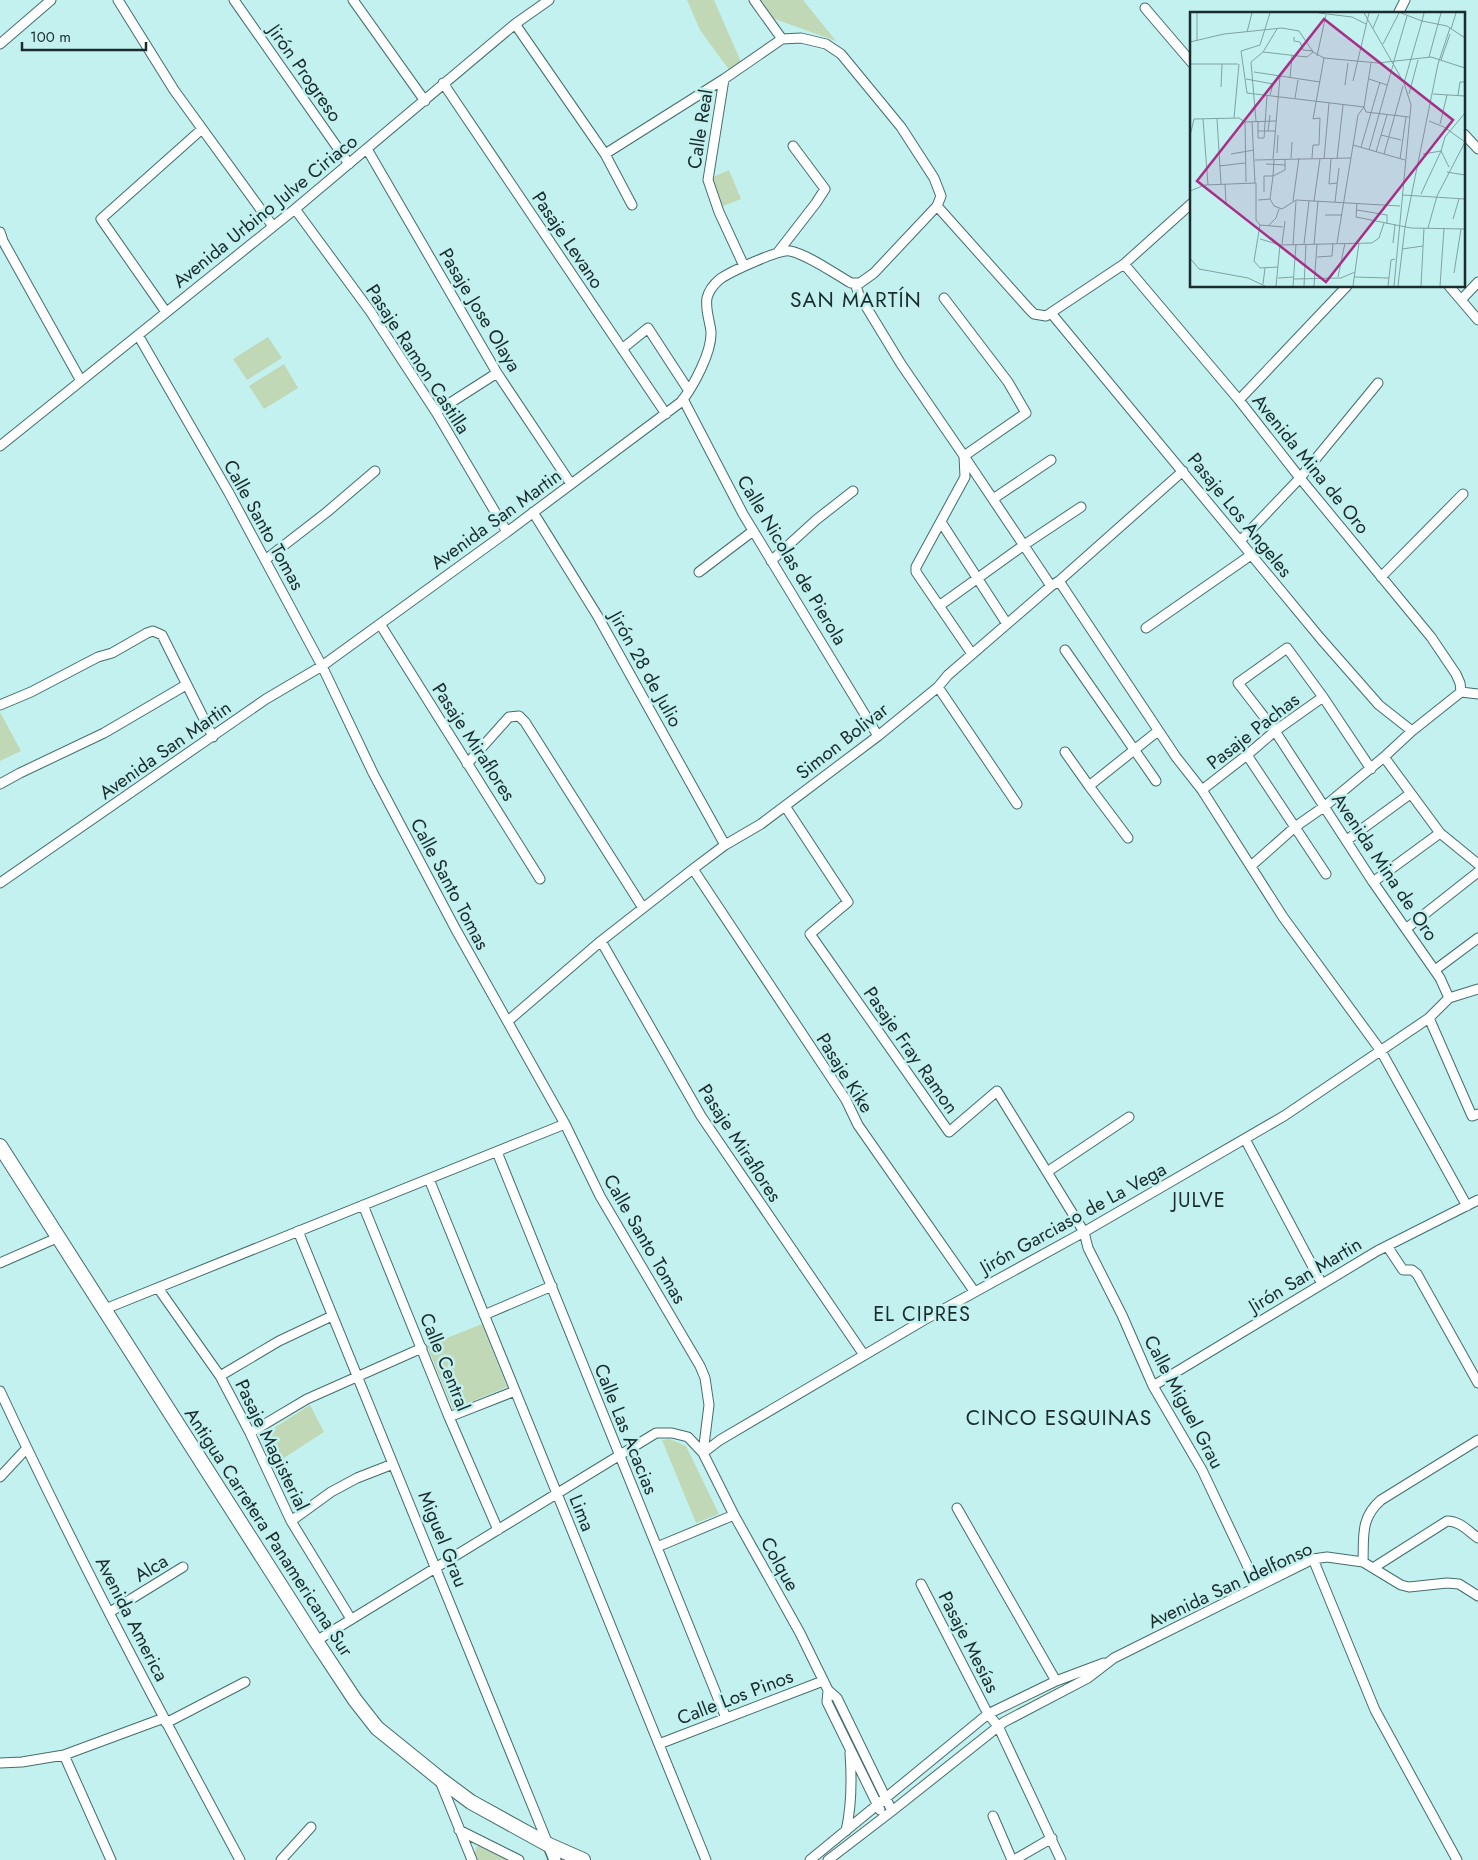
<svg xmlns="http://www.w3.org/2000/svg" width="1478" height="1860" font-family="Jost,sans-serif">
<rect width="100%" height="100%" fill="#c3f1f0"/>
<path fill="#c0d8b5" d="M 687,0 L 714,0 L 741,62 L 730,71 L 700,30 Z
M 759,0 L 803,0 L 836,41 L 772,18 Z
M 729,170 L 741,199 L 723,206 L 711,178 Z
M 268,337 L 282,358 L 247,380 L 233,359 Z
M 284,364 L 298,388 L 264,409 L 249,386 Z
M 0,712 L 21,751 L 0,761 Z
M 482,1324 L 507,1387 L 453,1409 L 427,1346 Z
M 310,1405 L 324,1432 L 273,1465 L 260,1437 Z
M 670,1439 L 686,1446 L 719,1514 L 696,1523 L 662,1440 Z
M 477,1846 L 489,1847 L 510,1860 L 476,1860 L 474,1855 Z"/>
<g fill="none" stroke-linecap="round" stroke-linejoin="round">
<g stroke="#426d6c" stroke-width="11">
<path id="minor" d="M 118,0 L 174,90 L 272,225
M 234,0 L 349,164
M 353,0 L 425,101
M 754,0 L 782,39
M 1145,8 L 1192,63
M 1398,14 L 1405,0
M 515,24 L 605,154 L 632,205
M 0,44 L 51,0
M 724,79 L 708,180 L 719,212 L 744,266
M 443,83 L 666,414
M 1464,134 L 1478,149
M 367,149 L 497,373 L 571,484
M 937,206 L 1029,309 L 1034,314 L 1046,316 L 1124,264 L 1192,203
M 295,209 L 370,311 L 436,412 L 507,532
M 0,232 L 3,241 L 81,381
M 778,252 L 816,203 L 825,189 L 793,146
M 1124,264 L 1239,400 L 1300,478 L 1431,637 L 1456,674 L 1460,683 L 1461,692
M 855,283 L 859,295 L 901,364 L 964,456 L 965,477 L 916,567 L 916,572 L 972,654
M 1449,286 L 1478,320
M 944,298 L 1008,382 L 1026,413 L 964,456 L 1051,586
M 1461,300 L 1478,282
M 166,312 L 101,219 L 202,129
M 1051,313 L 1321,639 L 1379,705 L 1412,731
M 138,335 L 229,493 L 322,666 L 373,773 L 455,928 L 565,1124 L 600,1196 L 700,1366 L 705,1378 L 709,1405 L 703,1453
M 622,349 L 648,328 L 689,391
M 683,399 L 743,514 L 878,736
M 1239,400 L 1347,286
M 436,412 L 497,373
M 0,446 L 295,209 L 515,24 L 549,0
M 993,499 L 1051,460
M 533,512 L 597,615 L 725,845
M 941,522 L 1007,624
M 1240,541 L 1300,478 L 1378,383
M 265,560 L 327,512 L 375,471
M 771,561 L 816,520 L 853,491
M 699,572 L 753,531
M 1381,577 L 1463,494
M 1059,581 L 1176,757 L 1202,790 L 1283,917 L 1381,1051 L 1467,1206
M 939,606 L 1024,545 L 1081,507
M 380,624 L 540,879
M 1146,628 L 1251,555
M 1065,650 L 1156,781
M 938,687 L 1017,804
M 1461,692 L 1478,694
M 0,705 L 31,692 L 98,657 L 112,653 L 147,633 L 153,631 L 162,635 L 213,737
M 1065,752 L 1089,786
M 1247,755 L 1326,874
M 1384,757 L 1440,833 L 1478,864
M 467,764 L 509,717 L 519,716 L 525,722 L 643,908
M 1371,769 L 1323,697 L 1287,648 L 1238,683 L 1275,731 L 1373,882 L 1440,978 L 1449,998
M 0,784 L 20,773 L 104,733 L 186,685
M 1202,790 L 1247,755 L 1275,731 L 1323,697
M 785,806 L 848,902 L 810,934 L 949,1132 L 997,1091 L 1084,1232 L 1088,1248 L 1122,1315 L 1153,1386 L 1202,1470 L 1257,1586
M 1128,838 L 1089,786 L 1158,731
M 1347,840 L 1410,794
M 1251,866 L 1295,827 L 1325,806 L 1384,757 L 1412,731 L 1461,692
M 693,869 L 846,1100 L 858,1125 L 974,1291
M 1373,882 L 1440,833
M 0,883 L 266,699 L 322,666 L 507,532 L 681,402 C 693,387 712,352 711,332 C 710,321 705,310 707,298 C 709,290 714,284 720,279 C 730,272 779,249 790,251 C 807,254 835,274 851,283 L 860,283 L 874,273 L 937,206 L 941,196 L 934,178 L 901,127 L 841,54 L 826,44 L 801,38 L 782,39 L 724,79 L 605,154
M 1407,928 L 1478,872
M 601,941 L 701,1116 L 864,1355
M 1435,970 L 1478,938
M 1449,998 L 1478,989
M 1429,1018 L 1472,1116 L 1478,1114
M 508,1021 L 601,941 L 693,869 L 725,845 L 761,824 L 878,736 L 938,687 L 948,675 L 1051,586 L 1059,581 L 1183,471
M 1245,1139 L 1322,1284
M 497,1152 L 726,1718
M 1047,1172 L 1129,1117
M 429,1179 L 706,1860
M 363,1205 L 449,1417 L 498,1530
M 298,1231 L 548,1844
M 1387,1246 L 1403,1270 L 1412,1270 L 1417,1274 L 1478,1383
M 0,1263 L 59,1237
M 158,1288 L 220,1376 L 250,1433 L 291,1521 L 351,1619
M 105,1309 L 565,1124
M 484,1315 L 552,1286
M 220,1376 L 279,1341 L 332,1316
M 1153,1386 L 1377,1251 L 1478,1200
M 0,1391 C 74,1550 157,1706 240,1860
M 449,1417 L 515,1391
M 250,1433 L 307,1399 L 422,1348
M 703,1453 L 720,1440 L 924,1320 L 1084,1232 L 1284,1116 L 1429,1018 L 1449,998
M 0,1477 L 27,1448
M 957,1508 L 1056,1681
M 291,1521 L 331,1492 L 357,1478 L 393,1464
M 657,1547 L 734,1515
M 1313,1559 L 1375,1710 L 1457,1860
M 1363,1562 C 1364,1537 1360,1518 1381,1500 L 1478,1440
M 1373,1568 L 1447,1521 C 1460,1521 1468,1531 1478,1538
M 921,1584 L 988,1714 L 998,1726 L 1061,1860
M 110,1612 L 183,1567
M 316,1641 L 656,1433 L 672,1433 L 688,1437 L 703,1453 L 734,1515 L 800,1633 L 828,1690 L 837,1698 L 892,1811
M 828,1690 L 827,1702 L 880,1810
M 166,1723 L 245,1682
M 659,1744 L 823,1681
M 64,1755 L 111,1860
M 0,1763 L 22,1762 L 64,1755 L 164,1718
M 440,1781 L 472,1860
M 993,1816 L 1012,1860
M 459,1830 L 519,1860
M 846,1831 C 852,1804 852,1780 850,1753
M 281,1860 L 311,1827
M 810,1860 L 988,1714 L 1056,1681 L 1104,1663
M 828,1860 L 892,1811 L 1004,1722 L 1088,1678 L 1114,1658 L 1313,1559 L 1327,1557 L 1363,1562 L 1401,1585 L 1409,1587 L 1447,1583 L 1459,1584 L 1478,1596
M 1014,1860 L 1052,1838"/>
</g>
<g stroke="#426d6c" stroke-width="14">
<path id="major" d="M 549,1845 L 555,1860"/>
</g>
<g stroke="#426d6c" stroke-width="16">
<path id="highway" d="M 0,1146 L 316,1641 L 355,1700 L 377,1728 L 440,1779 L 471,1802 L 549,1845 L 583,1860"/>
</g>
<use href="#minor" stroke="#fff" stroke-width="9"/>
<use href="#major" stroke="#fff" stroke-width="11"/>
<use href="#highway" stroke="#fff" stroke-width="14"/>
</g>
<g text-anchor="middle" dominant-baseline="central" stroke-width="5" stroke-linejoin="round" paint-order="stroke">
<g font-size="19" fill="#1a2c2c" stroke="#c3f1f0">
<text transform="translate(305 73) rotate(55)">Jirón Progreso</text>
<text transform="translate(700 129) rotate(-81)">Calle Real</text>
<text transform="translate(265 211) rotate(-39)">Avenida Urbino Julve Ciriaco</text>
<text transform="translate(568 240) rotate(56)">Pasaje Levano</text>
<text transform="translate(480 310) rotate(59)">Pasaje Jose Olaya</text>
<text transform="translate(418 359) rotate(57)">Pasaje Ramon Castilla</text>
<text transform="translate(1311 464) rotate(51)">Avenida Mina de Oro</text>
<text transform="translate(1240 515) rotate(51)">Pasaje Los Angeles</text>
<text transform="translate(496 519) rotate(-36)">Avenida San Martin</text>
<text transform="translate(264 525) rotate(61)">Calle Santo Tomas</text>
<text transform="translate(792 560) rotate(59)">Calle Nicolas de Pierola</text>
<text transform="translate(646 669) rotate(61)">Jirón 28 de Julio</text>
<text transform="translate(1253 731) rotate(-38)">Pasaje Pachas</text>
<text transform="translate(842 741) rotate(-38)">Simon Bolivar</text>
<text transform="translate(474 742) rotate(57)">Pasaje Miraflores</text>
<text transform="translate(165 750) rotate(-35)">Avenida San Martin</text>
<text transform="translate(1385 867) rotate(56)">Avenida Mina de Oro</text>
<text transform="translate(450 884) rotate(62)">Calle Santo Tomas</text>
<text transform="translate(911 1050) rotate(55)">Pasaje Fray Ramon</text>
<text transform="translate(845 1073) rotate(58)">Pasaje Kike</text>
<text transform="translate(740 1143) rotate(57)">Pasaje Miraflores</text>
<text transform="translate(1073 1218) rotate(-29)">Jirón Garciaso de La Vega</text>
<text transform="translate(645 1239) rotate(60)">Calle Santo Tomas</text>
<text transform="translate(1305 1275) rotate(-31)">Jirón San Martin</text>
<text transform="translate(445 1362) rotate(68)">Calle Central</text>
<text transform="translate(1184 1402) rotate(62)">Calle Miguel Grau</text>
<text transform="translate(626 1429) rotate(68)">Calle Las Acacias</text>
<text transform="translate(272 1445) rotate(64)">Pasaje Magisterial</text>
<text transform="translate(582 1513) rotate(68)">Lima</text>
<text transform="translate(269 1532) rotate(57)">Antigua Carretera Panamericana Sur</text>
<text transform="translate(443 1539) rotate(68)">Miguel Grau</text>
<text transform="translate(780 1564) rotate(61)">Colque</text>
<text transform="translate(151 1568) rotate(-31)">Alca</text>
<text transform="translate(1230 1585) rotate(-25)">Avenida San Idelfonso</text>
<text transform="translate(132 1619) rotate(63)">Avenida America</text>
<text transform="translate(969 1642) rotate(63)">Pasaje Mesías</text>
<text transform="translate(735 1697) rotate(-21)">Calle Los Pinos</text>
</g>
<g font-size="20" letter-spacing="1" fill="#1a2c2c" stroke="#c3f1f0">
<text x="1199" y="1200">JULVE</text>
<text x="922" y="1314">EL CIPRES</text>
</g>
<g font-size="21" letter-spacing="1" fill="#1a2c2c" stroke="#c3f1f0">
<text x="856" y="300">SAN MARTÍN</text>
<text x="1059" y="1418">CINCO ESQUINAS</text>
</g>
</g>
<g transform="translate(1190 12)">
<rect width="275" height="275" fill="#c3f1f0"/>
<path fill="none" stroke="#7fa2a2" stroke-width="1" d="M 7,1 L 7,29M 80,1 L 70,33 L 51,39 L 57,81 L 174,95M 129,1 L 162,5 L 176,12M 174,1 L 214,71 L 221,93 L 204,274M 211,1 L 232,9 L 234,1M 183,16 L 189,2M 261,17 L 266,1M 57,20 L 62,1M 104,25 L 104,29 L 110,30 L 113,38 L 123,39M 0,30 L 34,22 L 92,16 L 109,19 L 123,40 L 134,46 L 188,51 L 241,45 L 275,56M 193,32 L 209,1M 73,40 L 117,45 L 123,40M 127,44 L 136,3M 239,45 L 251,1M 251,48 L 260,22M 0,52 L 48,52M 203,52 L 217,4M 64,60 L 130,70M 100,66 L 102,43M 56,67 L 83,72 L 80,83M 179,67 L 197,73M 163,69 L 179,1M 214,71 L 232,9 L 257,14 L 275,26M 155,73 L 158,51M 31,75 L 32,52M 219,82 L 228,48M 243,82 L 275,84M 268,83 L 270,70 L 275,70M 105,86 L 108,68M 174,95 L 176,100 L 219,105M 44,106 L 49,52M 13,107 L 18,173M 27,107 L 31,172M 66,109 L 61,50 L 73,40 L 87,17M 68,109 L 68,126 L 74,126 L 77,84M 55,110 L 56,170M 55,110 L 86,109M 62,110 L 65,171M 250,112 L 257,83M 68,119 L 85,119M 78,119 L 80,103M 191,123 L 211,128M 0,124 L 4,107 L 49,106 L 55,110M 163,133 L 215,148M 171,135 L 190,70M 179,138 L 203,53M 186,140 L 197,103M 87,141 L 88,123M 41,142 L 64,138M 194,142 L 213,74M 233,142 L 251,139M 101,146 L 102,130M 122,146 L 123,133 L 129,133 L 130,106 L 123,107 L 134,46M 83,147 L 90,64M 134,147 L 139,91M 141,147 L 139,172 L 147,171M 147,147 L 153,93M 210,147 L 216,105M 65,148 L 161,146M 76,152 L 95,153M 29,154 L 55,151M 259,155 L 251,139 L 255,125 L 275,101M 257,160 L 275,163M 35,172 L 36,191M 0,179 L 15,173 L 66,171 L 66,208 L 70,213 L 64,249 L 70,256 L 88,255M 74,180 L 74,164 L 83,164 L 84,148M 231,182 L 251,139M 213,183 L 275,187M 80,187 L 83,164 L 95,158 L 95,147M 68,188 L 80,187 L 84,194 L 92,197 L 106,188 L 210,194M 103,189 L 109,146M 124,189 L 130,147M 145,190 L 149,156M 167,191 L 166,205 L 221,216 L 275,217M 167,198 L 197,203 L 197,212M 135,203 L 151,203M 263,207 L 269,187M 70,213 L 93,215M 78,214 L 86,206 L 89,197M 238,216 L 247,184 L 275,130 L 254,115 L 239,109M 70,227 L 90,233 L 182,231 L 189,226 L 194,211M 147,231 L 168,103 L 174,95 L 181,51M 203,231 L 205,213M 92,232 L 95,209M 114,232 L 119,189M 124,232 L 128,189M 103,233 L 106,189M 212,237 L 233,234M 127,245 L 142,244 L 143,231M 0,246 L 9,257 L 58,266 L 75,274M 264,261 L 271,217M 148,265 L 155,231M 164,265 L 199,266M 88,266 L 104,265M 104,267 L 151,266 L 165,260M 73,272 L 75,256M 86,274 L 90,233M 103,274 L 106,232M 114,274 L 116,232M 124,274 L 127,232M 163,274 L 169,231M 198,274 L 201,248 L 205,247M 208,274 L 215,215 L 248,52 L 260,16M 231,274 L 234,216M 250,274 L 254,216"/>
<path fill="#a72f85" fill-opacity="0.15" stroke="#a72f85" stroke-width="2.5" d="M 134,7 L 263,108 L 136,270 L 7,169 Z"/>
<rect width="275" height="275" fill="none" stroke="#1a2c2c" stroke-width="2.5"/>
</g>
<path d="M22 42v8h124v-8" fill="none" stroke="#1a2c2c" stroke-width="2.5"/>
<text x="30" y="42" font-size="15" fill="#1a2c2c" stroke="#c3f1f0" stroke-width="4" paint-order="stroke">100 m</text>
</svg>
